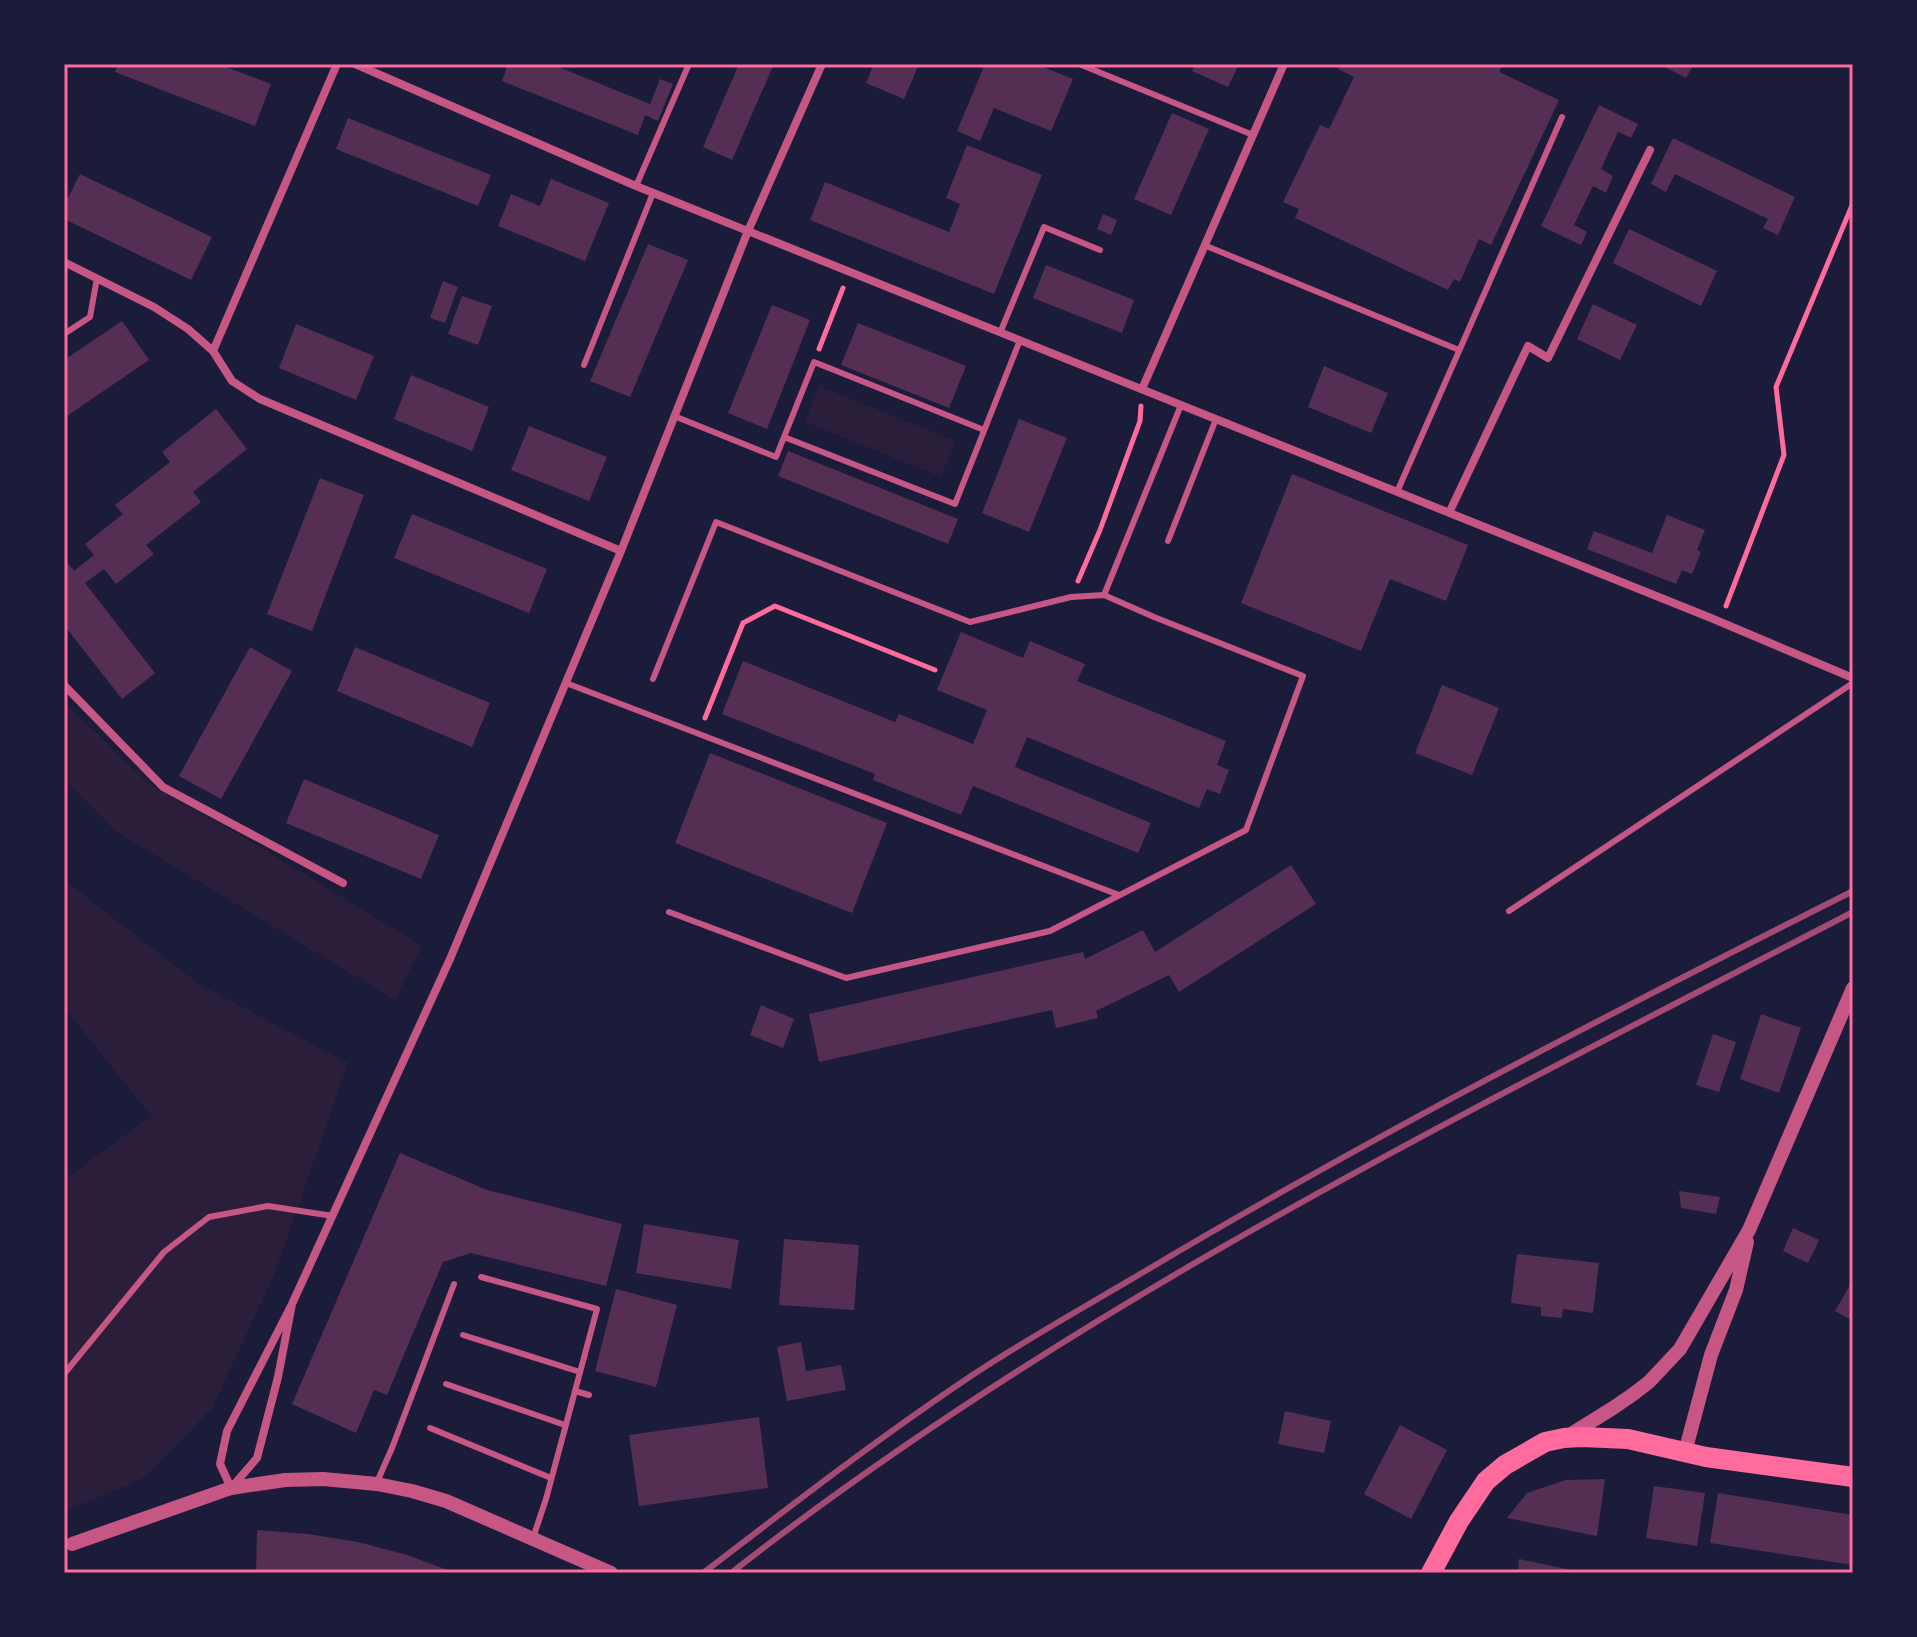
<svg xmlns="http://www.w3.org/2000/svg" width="1917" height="1637" font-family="'Crimson Pro',serif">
<rect width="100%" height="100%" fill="#1b1b3a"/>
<path fill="#2a1e3b" d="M 819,386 L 956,441 L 941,477 L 805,422 Z
M 64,702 L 150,785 L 242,836 L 422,946 L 395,1000 L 115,831 L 64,779 Z
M 64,880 L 199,984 L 348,1063 L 275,1273 L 212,1408 L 146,1477 L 64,1512 L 64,1180 L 151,1116 L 64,1007 Z"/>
<path fill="#542f53" d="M 118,64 L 218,64 L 271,84 L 255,126 L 115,72 Z
M 508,64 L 551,64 L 650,104 L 660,79 L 673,84 L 658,121 L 645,115 L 638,135 L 502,81 Z
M 739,64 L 774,64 L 732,160 L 703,147 Z
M 874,64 L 919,64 L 904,99 L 866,83 Z
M 985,64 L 1036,64 L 1073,79 L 1051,131 L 994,108 L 980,141 L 957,131 Z
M 1196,64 L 1239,64 L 1228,87 L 1192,71 Z
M 1340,64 L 1503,64 L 1499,72 L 1559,100 L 1491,245 L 1479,239 L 1460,282 L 1454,279 L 1448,290 L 1295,218 L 1299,209 L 1283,202 L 1320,125 L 1329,129 L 1354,77 L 1338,69 Z
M 1659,64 L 1694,64 L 1686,78 Z
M 1599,105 L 1638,124 L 1631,138 L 1618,132 L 1601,169 L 1613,176 L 1606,193 L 1593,186 L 1574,225 L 1587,232 L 1581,245 L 1541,226 Z
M 1172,113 L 1209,129 L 1171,215 L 1134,199 Z
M 348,118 L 491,175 L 478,206 L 336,149 Z
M 1673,138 L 1795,197 L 1778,235 L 1763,228 L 1768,219 L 1675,174 L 1666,192 L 1651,184 Z
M 967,145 L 1042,175 L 994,294 L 810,220 L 825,182 L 949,232 L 960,204 L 946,198 Z
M 80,174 L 212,237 L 191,280 L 64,219 L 64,206 Z
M 551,179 L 609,203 L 585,261 L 498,226 L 511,194 L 540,206 Z
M 1103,214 L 1117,220 L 1111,235 L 1097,229 Z
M 1629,229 L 1717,271 L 1701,306 L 1613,263 Z
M 648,244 L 688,260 L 630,397 L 590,381 Z
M 1046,265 L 1134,300 L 1122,333 L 1033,298 Z
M 443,281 L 458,287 L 445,323 L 430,318 Z
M 462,296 L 492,306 L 478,345 L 448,334 Z
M 1593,304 L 1637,325 L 1620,360 L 1577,339 Z
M 772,305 L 810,320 L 767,429 L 728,413 Z
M 122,321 L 149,360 L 64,418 L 64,360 Z
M 858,323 L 966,366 L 949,408 L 841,365 Z
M 296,324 L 374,356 L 356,400 L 279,368 Z
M 1324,366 L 1388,393 L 1371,433 L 1308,407 Z
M 411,375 L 489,407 L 472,451 L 394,419 Z
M 216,409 L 247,449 L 193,492 L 201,502 L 146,545 L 154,554 L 116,584 L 104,569 L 85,583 L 155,673 L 122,699 L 64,625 L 64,558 L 74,571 L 94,555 L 85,544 L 123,514 L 115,505 L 170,462 L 162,452 Z
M 1019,419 L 1067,438 L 1029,532 L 982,513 Z
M 529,426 L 607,457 L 589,501 L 511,470 Z
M 788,451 L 958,519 L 948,544 L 778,476 Z
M 1292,474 L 1468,545 L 1446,601 L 1390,579 L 1361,651 L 1241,603 Z
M 320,478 L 364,495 L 312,631 L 267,614 Z
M 412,514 L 547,569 L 529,613 L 394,558 Z
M 1667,515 L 1705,530 L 1697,550 L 1701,552 L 1692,574 L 1682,570 L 1676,584 L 1587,549 L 1594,531 L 1652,553 Z
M 961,632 L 1023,658 L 1030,641 L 1085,664 L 1077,681 L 1226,741 L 1217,765 L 1229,770 L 1220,794 L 1207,789 L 1199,808 L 1027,737 L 1015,767 L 1151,823 L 1138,853 L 973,786 L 961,815 L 873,780 L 875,774 L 722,714 L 743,661 L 895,722 L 899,714 L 973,744 L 987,710 L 937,690 Z
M 250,647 L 292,671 L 221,799 L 179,776 Z
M 355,647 L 490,703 L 472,747 L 337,691 Z
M 1442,685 L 1499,708 L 1472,775 L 1415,753 Z
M 710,753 L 887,823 L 852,913 L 675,843 Z
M 304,779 L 439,835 L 421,879 L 286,823 Z
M 1291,865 L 1316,904 L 1179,992 L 1169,975 L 1096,1011 L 1098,1018 L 1056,1028 L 1052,1010 L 819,1062 L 809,1014 L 1083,952 L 1085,959 L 1143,930 L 1155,952 Z
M 761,1005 L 794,1019 L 783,1048 L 750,1035 Z
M 1761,1014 L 1801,1028 L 1779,1093 L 1740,1079 Z
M 1713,1034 L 1736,1042 L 1719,1092 L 1696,1085 Z
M 400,1153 L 487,1190 L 622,1224 L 606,1286 L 471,1253 L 443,1262 L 387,1395 L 374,1390 L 356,1433 L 292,1404 Z
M 1679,1191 L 1720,1197 L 1716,1214 L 1681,1208 Z
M 644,1224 L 739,1240 L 731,1289 L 636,1273 Z
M 1793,1228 L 1819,1240 L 1808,1263 L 1783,1251 Z
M 784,1239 L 859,1245 L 854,1310 L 779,1305 Z
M 1517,1254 L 1599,1263 L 1593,1313 L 1563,1309 L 1562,1318 L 1541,1316 L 1541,1307 L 1511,1303 Z
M 1853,1280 L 1853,1321 L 1835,1311 Z
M 616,1289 L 677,1305 L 656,1387 L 595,1371 Z
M 801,1342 L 806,1371 L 841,1365 L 846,1390 L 787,1401 L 777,1347 Z
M 1285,1411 L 1331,1421 L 1324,1453 L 1278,1444 Z
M 759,1417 L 768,1488 L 639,1506 L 629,1435 Z
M 1400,1425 L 1447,1450 L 1411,1519 L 1364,1494 Z
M 1605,1479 L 1597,1536 L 1507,1518 L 1527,1493 L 1566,1480 Z
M 1654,1486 L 1705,1493 L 1697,1546 L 1646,1538 Z
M 1718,1493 L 1853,1515 L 1853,1565 L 1710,1543 Z
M 257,1530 L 308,1534 L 358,1542 L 407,1555 L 456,1573 L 256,1573 Z
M 1519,1559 L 1571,1570 L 1570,1573 L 1518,1573 Z"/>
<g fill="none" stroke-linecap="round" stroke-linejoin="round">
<path stroke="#ff6b9d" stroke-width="5" d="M 819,349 L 843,288
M 1078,581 L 1100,530 L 1140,421 L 1141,406
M 1726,606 L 1784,455 L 1776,387 L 1853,203
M 705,718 L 743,623 L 775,606 L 935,670"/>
<path stroke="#c65784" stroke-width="6" d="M 1079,64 L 1253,135
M 636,186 L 689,64
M 1204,245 L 1459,350
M 1000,333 L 1044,227 L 1100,250
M 64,334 L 90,317 L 97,278
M 584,365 L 653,193
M 674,416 L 776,457 L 814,362 L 984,430
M 784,437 L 955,504 L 1020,340
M 1397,492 L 1562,117
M 1168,541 L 1216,419
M 653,679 L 716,522 L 970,622 L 1071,597 L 1104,595
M 566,683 L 1119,895
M 1509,911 L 1853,683
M 669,912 L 846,978 L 1050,931 L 1246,830 L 1303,676 L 1154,617 L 1104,595 L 1181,405
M 481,1277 L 597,1309 L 546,1499 L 533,1538
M 463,1335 L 580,1372
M 64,1374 L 164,1252 L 209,1217 L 268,1206 L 333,1216
M 446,1384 L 565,1425
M 575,1391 L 589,1395
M 430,1428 L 551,1478
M 377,1482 L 392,1448 L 454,1284"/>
<path stroke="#c65784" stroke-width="8" d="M 355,64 L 636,186 L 1711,618 L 1853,678
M 64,262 L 154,307 L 188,329 L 213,351 L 232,381 L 260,399 L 621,551
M 213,351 L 337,64
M 1142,389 L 1284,64
M 1449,513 L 1528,346 L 1548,358 L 1650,150
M 64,685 L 163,787 L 343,883
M 292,1304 L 278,1377 L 257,1458 L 231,1488 L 220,1464 L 227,1431 L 292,1304 L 450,959 L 621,551 L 748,231 L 822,64"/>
<path stroke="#c65784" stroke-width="14" d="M 1568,1436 L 1613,1408 L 1632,1395 L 1649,1382 L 1680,1349 L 1749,1230 L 1853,988
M 1685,1452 L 1711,1355 L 1736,1290 L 1747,1242
M 72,1544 L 231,1488 L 285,1480 L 323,1479 L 377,1484 L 412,1491 L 446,1501 L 611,1573"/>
<path stroke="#ff6b9d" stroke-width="20" d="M 1431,1573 L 1459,1521 L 1486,1481 L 1505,1465 L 1545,1442 L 1564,1438 L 1582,1437 L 1628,1439 L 1706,1457 L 1853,1477"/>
<path stroke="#a44b75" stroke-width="6" d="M 703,1573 C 792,1505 881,1436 974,1374 C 1030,1337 1090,1304 1147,1270 C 1377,1133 1615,1011 1853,891
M 731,1573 C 1074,1304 1467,1112 1853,912"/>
</g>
<rect width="1917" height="1637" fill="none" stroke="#1b1b3a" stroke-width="132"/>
<rect x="66" y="66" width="1785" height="1505" fill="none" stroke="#ff6b9d" stroke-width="3"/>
</svg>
